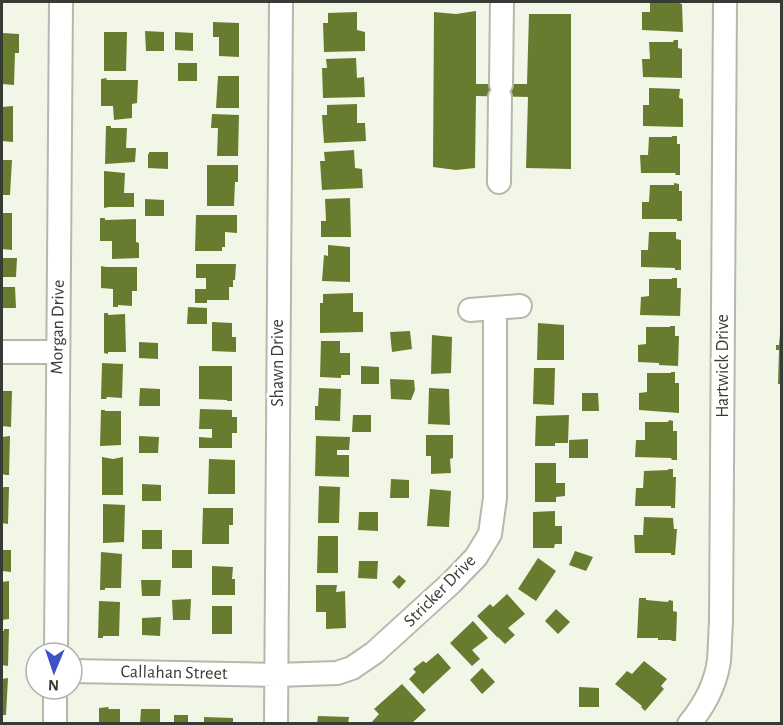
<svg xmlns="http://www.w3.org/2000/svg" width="783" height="725" font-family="'Alegreya Sans',sans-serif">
<rect width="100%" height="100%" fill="#f1f6e7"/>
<path fill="#687c2f" d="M 650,2 L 679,2 L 679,3 L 682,4 L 683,32 L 642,30 L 642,12 L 650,12 Z
M 476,11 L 476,84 L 527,84 L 529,14 L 571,14 L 571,169 L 526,168 L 528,97 L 476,96 L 475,168 L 456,170 L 433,167 L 434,12 L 456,14 Z
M 357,12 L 357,30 L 365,32 L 365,51 L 324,52 L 323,23 L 328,23 L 328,13 Z
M 213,22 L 239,23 L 239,57 L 219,56 L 219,37 L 213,37 Z
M 145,31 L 164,32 L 164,51 L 146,51 Z
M 104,32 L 127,32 L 126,71 L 104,71 Z
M 175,32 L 193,33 L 193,51 L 175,50 Z
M 2,33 L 19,34 L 19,53 L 15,53 L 14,85 L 2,84 Z
M 674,40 L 678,40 L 678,48 L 682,49 L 682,78 L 643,77 L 642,59 L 650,59 L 649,42 L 673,42 Z
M 356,58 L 357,78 L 364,77 L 365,97 L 323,98 L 322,68 L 327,68 L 326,59 Z
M 178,63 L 197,63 L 197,81 L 178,81 Z
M 218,76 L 239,76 L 239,108 L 216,108 Z
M 107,78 L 106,80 L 138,80 L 137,103 L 132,104 L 132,118 L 114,120 L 113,106 L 101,106 L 101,79 Z
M 649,88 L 680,89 L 679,98 L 683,99 L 683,127 L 643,126 L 643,105 L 649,105 Z
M 357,104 L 357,123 L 365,123 L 366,141 L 324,143 L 322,115 L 327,115 L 327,105 Z
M 13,106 L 13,142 L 2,141 L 2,107 Z
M 212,114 L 239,115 L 238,156 L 217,156 L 218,128 L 211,128 Z
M 106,126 L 111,126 L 111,128 L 127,128 L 126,148 L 136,148 L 135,162 L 105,164 Z
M 672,136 L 677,136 L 677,144 L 680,144 L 680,175 L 675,175 L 676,173 L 641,173 L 640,155 L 648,155 L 649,137 L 672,137 Z
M 354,150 L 355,168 L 362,169 L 363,188 L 322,190 L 320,161 L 325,161 L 324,152 Z
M 149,152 L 168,152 L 168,169 L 148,168 L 148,154 L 149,154 Z
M 2,160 L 12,160 L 10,195 L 2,195 Z
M 207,165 L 238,165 L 238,182 L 235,182 L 234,206 L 207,206 Z
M 104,171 L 125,173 L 124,193 L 134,193 L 134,207 L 109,207 L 104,208 Z
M 674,183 L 679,184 L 679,191 L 682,191 L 682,221 L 677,221 L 677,219 L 642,219 L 642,202 L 649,202 L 650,185 L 674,185 Z
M 350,198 L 351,237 L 321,237 L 321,221 L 326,221 L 325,199 Z
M 145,199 L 164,200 L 164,216 L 145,216 Z
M 2,213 L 12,213 L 12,250 L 2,249 Z
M 196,215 L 237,215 L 237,233 L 225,232 L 225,247 L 222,247 L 222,251 L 195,251 Z
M 100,218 L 105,218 L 105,220 L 136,219 L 136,242 L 139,243 L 139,258 L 112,259 L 112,241 L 100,241 Z
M 649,232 L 676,232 L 676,239 L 681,240 L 681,270 L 675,270 L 675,268 L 641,267 L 641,250 L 648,250 Z
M 328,245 L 350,247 L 350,282 L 322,281 L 324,255 L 328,256 Z
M 2,258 L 17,258 L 16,277 L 2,277 Z
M 196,264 L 236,264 L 235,280 L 233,280 L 233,287 L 229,287 L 229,300 L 207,300 L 207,303 L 195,303 L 195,289 L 206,289 L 206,278 L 196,278 Z
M 101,266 L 106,267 L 137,267 L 137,291 L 132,291 L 132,306 L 118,305 L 118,307 L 113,307 L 113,289 L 101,288 Z
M 672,278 L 677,278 L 677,288 L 681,288 L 680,316 L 640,315 L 641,297 L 649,296 L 649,279 L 672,279 Z
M 2,287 L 15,287 L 16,308 L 2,308 Z
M 353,293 L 353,312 L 363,312 L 363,332 L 320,333 L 320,303 L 323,303 L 323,294 Z
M 188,307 L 207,308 L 207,324 L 187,324 Z
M 104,313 L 108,313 L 108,315 L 125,314 L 126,352 L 108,352 L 108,354 L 104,353 Z
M 212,322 L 232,323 L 232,337 L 236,337 L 236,352 L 212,351 Z
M 538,323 L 564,325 L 564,360 L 537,360 Z
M 670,326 L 675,326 L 675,336 L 679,336 L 678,366 L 659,365 L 659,363 L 638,362 L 638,345 L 646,344 L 646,327 L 670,327 Z
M 410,331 L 412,349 L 392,352 L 390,332 Z
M 780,334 L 782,334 L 782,384 L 778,384 L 779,350 L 776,350 L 776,345 L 779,345 Z
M 432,335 L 452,337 L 451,373 L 431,374 Z
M 321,341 L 340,341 L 340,353 L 350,353 L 350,375 L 341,375 L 341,378 L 320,377 Z
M 139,342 L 158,343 L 158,359 L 139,358 Z
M 102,363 L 123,364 L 122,398 L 107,397 L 106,399 L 101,399 Z
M 199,366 L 232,366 L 232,401 L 227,401 L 227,400 L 199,399 Z
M 361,366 L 379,367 L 379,384 L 361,384 Z
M 534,368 L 555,368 L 554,405 L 533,404 Z
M 671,372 L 675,372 L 675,383 L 679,383 L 679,413 L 639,410 L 639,393 L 647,392 L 647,373 L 671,373 Z
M 390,379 L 414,380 L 415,390 L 411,400 L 391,399 Z
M 140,388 L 160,389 L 160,406 L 139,406 Z
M 319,388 L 341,389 L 340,421 L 315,420 L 315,406 L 318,406 Z
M 429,388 L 449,389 L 450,425 L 428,424 Z
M 2,391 L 12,391 L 11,427 L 2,426 Z
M 582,393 L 598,393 L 599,411 L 582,411 Z
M 200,409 L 232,410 L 232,417 L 237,417 L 237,433 L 232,433 L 232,448 L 199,448 L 199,437 L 212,438 L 212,429 L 199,429 Z
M 101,410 L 105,410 L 105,411 L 121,411 L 121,445 L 100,446 Z
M 353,415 L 371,415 L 371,432 L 352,432 Z
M 569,415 L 568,443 L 555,443 L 555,446 L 535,446 L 536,416 Z
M 669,420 L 673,421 L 673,431 L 677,431 L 677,460 L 672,460 L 671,458 L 635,457 L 636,440 L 645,440 L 645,422 L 668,422 Z
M 426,435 L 453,435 L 453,458 L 450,459 L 451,473 L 431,474 L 431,456 L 426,456 Z
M 10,436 L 9,475 L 6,475 L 2,474 L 2,437 Z
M 139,436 L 159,437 L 158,453 L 139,453 Z
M 316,436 L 350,437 L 349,450 L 337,450 L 337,455 L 349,455 L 349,477 L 315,476 Z
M 588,439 L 588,458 L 569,458 L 569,440 Z
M 102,457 L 113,459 L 123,457 L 123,495 L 102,495 Z
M 209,459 L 235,460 L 235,494 L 208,494 Z
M 535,463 L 556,463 L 556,483 L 565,483 L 565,496 L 556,497 L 556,502 L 535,502 Z
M 668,469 L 673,469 L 673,477 L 676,477 L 675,508 L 671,508 L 671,506 L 635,506 L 636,488 L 643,488 L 644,471 L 668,470 Z
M 391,479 L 409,480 L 409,498 L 390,498 Z
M 142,484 L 161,485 L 161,501 L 142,501 Z
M 319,486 L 340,487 L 339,523 L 318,523 Z
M 4,487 L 9,487 L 8,524 L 2,523 L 2,488 Z
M 430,489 L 451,491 L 449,527 L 427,526 Z
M 103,504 L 125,505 L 124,542 L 103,543 Z
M 203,508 L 233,508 L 233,525 L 229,525 L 229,544 L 202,544 Z
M 555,511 L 555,526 L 562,526 L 562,544 L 555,544 L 554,548 L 533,548 L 533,512 Z
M 359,512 L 378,512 L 378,531 L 358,530 Z
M 644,517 L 673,518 L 674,529 L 677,529 L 675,555 L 671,555 L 671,553 L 635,553 L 634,535 L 643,535 Z
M 142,530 L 162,530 L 162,549 L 142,549 Z
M 318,536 L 338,536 L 338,573 L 317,573 Z
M 2,550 L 11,550 L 11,572 L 2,571 Z
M 172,550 L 192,550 L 192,568 L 172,568 Z
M 575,551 L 593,557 L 586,571 L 569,565 Z
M 101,552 L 122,554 L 121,588 L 105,588 L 105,590 L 100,590 Z
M 538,558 L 556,571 L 536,601 L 518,589 Z
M 359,561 L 378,561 L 377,579 L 358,578 Z
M 212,566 L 233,567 L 232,579 L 235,579 L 235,595 L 212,595 Z
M 399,575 L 406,581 L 399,589 L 392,582 Z
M 141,580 L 161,580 L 160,596 L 142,596 Z
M 9,581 L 9,619 L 2,620 L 2,582 Z
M 316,585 L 337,585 L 336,592 L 345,591 L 346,628 L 326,629 L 326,612 L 316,612 Z
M 507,594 L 525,614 L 508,628 L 515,635 L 505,644 L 498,637 L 498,638 L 477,616 L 490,604 L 493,607 Z
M 639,598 L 646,598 L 646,600 L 668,602 L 669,600 L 673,601 L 673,611 L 677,612 L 676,641 L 672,641 L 671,640 L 658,640 L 658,638 L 637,638 Z
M 191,599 L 190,620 L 173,620 L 172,600 Z
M 99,601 L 120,602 L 119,636 L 103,636 L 103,638 L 98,638 Z
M 212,606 L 232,606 L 232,634 L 212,634 Z
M 556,609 L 570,622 L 558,634 L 545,621 Z
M 161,617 L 160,636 L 142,635 L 142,618 Z
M 473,621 L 488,638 L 472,650 L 480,659 L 472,666 L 450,643 Z
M 4,629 L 9,629 L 8,666 L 2,665 L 2,631 L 4,631 Z
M 438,653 L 451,668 L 423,694 L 409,679 L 416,672 L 413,669 L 423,661 L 426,663 Z
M 644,661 L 667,679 L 661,686 L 664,689 L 645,711 L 641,707 L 642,706 L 615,684 L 627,671 L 632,674 Z
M 482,668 L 495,682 L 482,694 L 470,680 Z
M 8,678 L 6,715 L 2,715 L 2,679 Z
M 402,684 L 426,710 L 411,724 L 370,724 L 379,714 L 374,709 Z
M 579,687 L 599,688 L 599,707 L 579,707 Z
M 109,707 L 108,709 L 120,709 L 120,724 L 99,724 L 99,708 Z
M 141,709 L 160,709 L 160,724 L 140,724 Z
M 174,715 L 188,715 L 188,724 L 174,724 Z
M 318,716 L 349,717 L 348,724 L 317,724 Z
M 204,717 L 233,718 L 233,724 L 204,724 Z"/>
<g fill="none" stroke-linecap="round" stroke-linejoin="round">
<g stroke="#b4b9ab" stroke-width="26">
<path id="minor" d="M 501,84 L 502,2
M 499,182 L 500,97
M 470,310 L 520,306
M 2,352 L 57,352
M 56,653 L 61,2
M 72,671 L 276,675 L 337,673 L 352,668 L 374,653 L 451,583 L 476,557 L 490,534 L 495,498 L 495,308
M 55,724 L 55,689
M 276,724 L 281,2
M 689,724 C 704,706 716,683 719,660 C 720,648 720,635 721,622 L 725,2"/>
</g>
<use href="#minor" stroke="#fff" stroke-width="22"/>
</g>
<g text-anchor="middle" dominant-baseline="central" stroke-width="6" stroke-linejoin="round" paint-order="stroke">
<g font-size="18" fill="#383a34" stroke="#fff">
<text transform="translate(58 327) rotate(-89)">Morgan Drive</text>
<text transform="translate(278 363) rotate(-90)">Shawn Drive</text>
<text transform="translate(723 366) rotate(-90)">Hartwick Drive</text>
<text transform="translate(440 591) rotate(-45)">Stricker Drive</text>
<text transform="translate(174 673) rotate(1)">Callahan Street</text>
</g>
</g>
<rect width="783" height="725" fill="none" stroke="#383a34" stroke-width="6"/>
<g transform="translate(54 671) rotate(182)"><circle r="28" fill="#ffffff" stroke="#afb0ae" stroke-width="1.5"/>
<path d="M0-4.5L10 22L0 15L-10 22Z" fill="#3d53c5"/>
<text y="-9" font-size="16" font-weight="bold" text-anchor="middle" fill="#383a34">N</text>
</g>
</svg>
